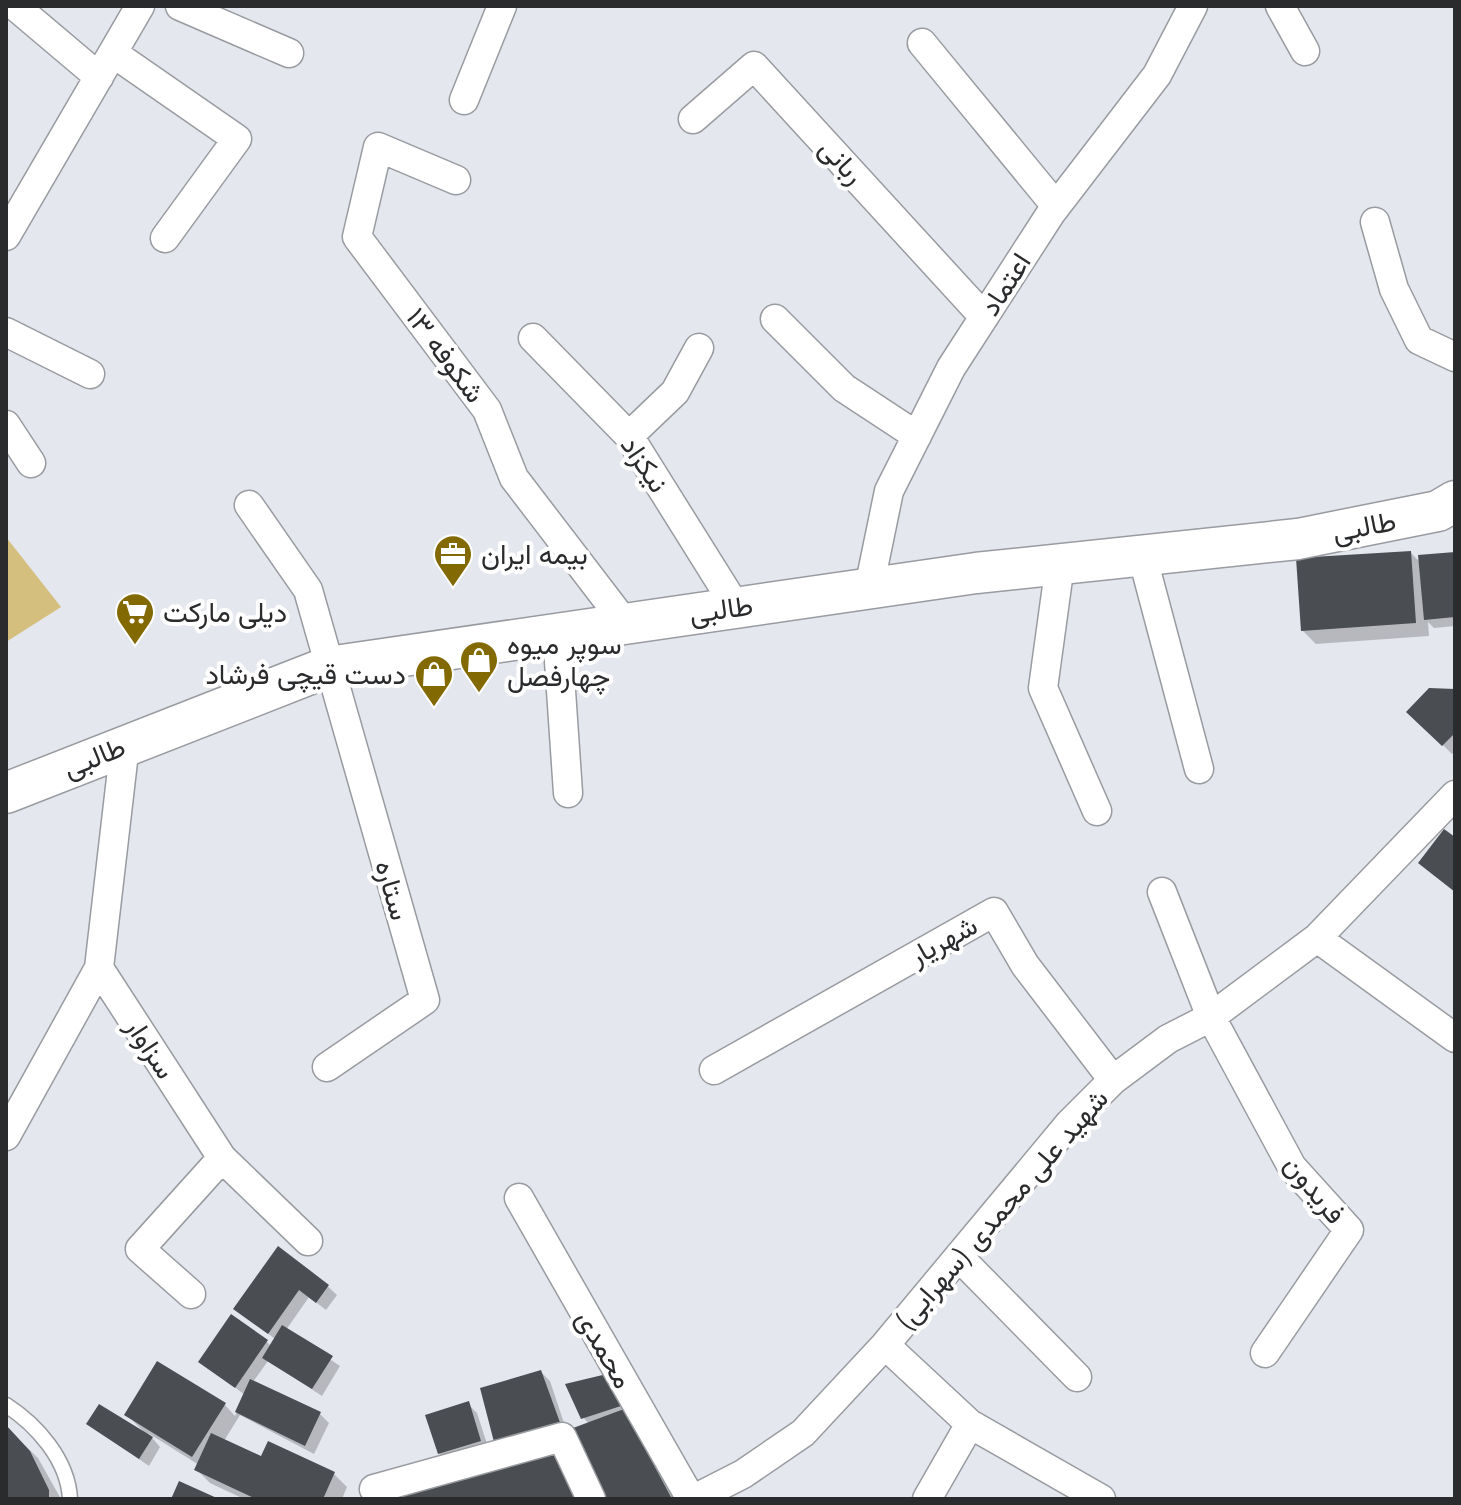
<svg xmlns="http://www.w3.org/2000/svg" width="1461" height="1505" font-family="Montserrat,Vazirmatn,sans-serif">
<rect width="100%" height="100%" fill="#e4e7ed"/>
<path fill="#d5bf7e" d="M 6,537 L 61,607 L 6,642 Z"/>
<path fill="#0003" d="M 1411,553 L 1421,563 L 1455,554 L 1455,626 L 1434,628 L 1428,622 L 1429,636 L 1316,644 L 1302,630 Z
M 1455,691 L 1455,751 L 1452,754 L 1409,712 Z
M 278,1248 L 312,1272 L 337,1295 L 326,1310 L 309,1297 L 286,1330 L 340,1366 L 322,1396 L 268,1361 L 253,1382 L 320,1414 L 329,1423 L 314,1454 L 240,1415 L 224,1441 L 262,1459 L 334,1474 L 347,1487 L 342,1499 L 244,1499 L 210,1483 L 197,1470 L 199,1465 L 148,1433 L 160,1447 L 149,1466 L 88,1424 L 144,1432 L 126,1414 L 225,1405 L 235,1416 L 245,1395 L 201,1362 L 266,1341 L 271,1346 L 275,1339 L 236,1309 Z
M 541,1372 L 550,1381 L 567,1432 L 589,1424 L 583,1417 L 611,1375 L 677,1499 L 601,1499 L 504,1450 Z
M 468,1404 L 477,1413 L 489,1450 L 448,1462 L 439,1453 Z
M 6,1427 L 38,1458 L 61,1499 L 6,1499 Z"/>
<path fill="#4a4d52" d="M 1411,551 L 1416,623 L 1301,631 L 1296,558 Z
M 1455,552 L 1455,617 L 1424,620 L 1418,555 Z
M 1429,688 L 1455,689 L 1455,733 L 1442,746 L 1406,712 Z
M 1444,829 L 1455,837 L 1455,892 L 1418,863 Z
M 278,1246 L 329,1285 L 316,1303 L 299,1290 L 268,1334 L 233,1309 Z
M 231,1314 L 268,1340 L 235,1388 L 198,1362 Z
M 282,1325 L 333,1356 L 312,1389 L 262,1358 Z
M 157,1361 L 226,1403 L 192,1457 L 124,1415 Z
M 541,1370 L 562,1428 L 494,1442 L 480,1388 Z
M 611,1373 L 624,1405 L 581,1419 L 565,1384 Z
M 250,1379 L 321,1412 L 305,1446 L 235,1412 Z
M 469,1401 L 481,1441 L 438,1454 L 425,1415 Z
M 99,1404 L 153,1437 L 139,1459 L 86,1424 Z
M 624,1409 L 672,1499 L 599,1499 L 565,1431 Z
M 6,1425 L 30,1451 L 49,1490 L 49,1499 L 6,1499 Z
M 211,1433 L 261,1456 L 268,1441 L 335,1472 L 323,1499 L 256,1499 L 194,1470 Z
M 559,1452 L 577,1499 L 384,1499 Z
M 179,1481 L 219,1499 L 171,1499 Z"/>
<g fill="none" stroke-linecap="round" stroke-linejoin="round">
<g stroke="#989ba0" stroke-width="17">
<path id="lane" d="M 6,1405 C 37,1425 68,1460 70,1499"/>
</g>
<g stroke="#989ba0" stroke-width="31">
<path id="street" d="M 15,6 L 99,77
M 180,6 L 289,53
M 1280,6 L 1305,51
M 922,43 L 1056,206
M 113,53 L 237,139 L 165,238
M 464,100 L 502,6
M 693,119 L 754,66 L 984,317
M 456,180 L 378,147 L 357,237 L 487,410 L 514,478 L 625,623
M 1375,222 L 1394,289 L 1419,340 L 1455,357
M 6,236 L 140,6
M 775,319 L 844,388 L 917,436
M 6,332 L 90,374
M 533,338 L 629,436 L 736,607
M 6,425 L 31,463
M 629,436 L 675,392 L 699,348
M 249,505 L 308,590 L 425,1000 L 327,1067
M 1142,555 L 1199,769
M 1060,564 L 1043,688 L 1097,811
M 869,588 L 889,491 L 951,368 L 1051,213 L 1157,75 L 1193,6
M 557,632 L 568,793
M 125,744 L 99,968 L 222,1158 L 140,1249 L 191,1294
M 1162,892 L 1211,1017 L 1292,1167 L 1349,1230 L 1265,1353
M 1317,938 L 1455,1038
M 714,1070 L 994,912 L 1025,965 L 1113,1080
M 6,1136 L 99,968
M 222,1158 L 308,1241
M 519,1198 L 691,1499
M 960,1258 L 1077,1377
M 885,1345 L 970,1424 L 1101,1499
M 374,1489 L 562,1437 L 591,1499
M 694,1499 L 743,1474 L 803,1433 L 885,1345 L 1069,1124 L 1113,1080 L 1168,1039 L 1211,1017 L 1317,938 L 1455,795
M 927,1499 L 970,1424"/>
</g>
<g stroke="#989ba0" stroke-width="43">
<path id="secondary" d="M 6,793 L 328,667 L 976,573 L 1298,539 L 1438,511 L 1455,501"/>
</g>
<use href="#lane" stroke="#fff" stroke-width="14"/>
<use href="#street" stroke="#fff" stroke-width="28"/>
<use href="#secondary" stroke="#fff" stroke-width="40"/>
</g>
<defs>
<g id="office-pin" transform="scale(2)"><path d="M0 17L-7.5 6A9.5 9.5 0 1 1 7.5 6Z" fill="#836901" stroke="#fff"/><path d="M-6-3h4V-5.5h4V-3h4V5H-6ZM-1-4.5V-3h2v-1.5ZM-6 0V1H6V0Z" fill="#fff"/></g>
<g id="supermarket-pin" transform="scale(2)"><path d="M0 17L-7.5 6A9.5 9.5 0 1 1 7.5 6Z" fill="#836901" stroke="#fff"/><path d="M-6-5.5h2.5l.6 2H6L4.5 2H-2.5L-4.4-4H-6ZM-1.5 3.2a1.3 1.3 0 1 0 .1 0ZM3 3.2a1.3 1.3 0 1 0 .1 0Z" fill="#fff"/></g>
<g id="shop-pin" transform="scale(2)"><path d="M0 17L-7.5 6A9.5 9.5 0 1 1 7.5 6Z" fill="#836901" stroke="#fff"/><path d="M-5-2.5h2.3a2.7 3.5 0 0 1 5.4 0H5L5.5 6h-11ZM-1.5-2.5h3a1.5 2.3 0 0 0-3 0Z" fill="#fff"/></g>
</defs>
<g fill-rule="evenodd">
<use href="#office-pin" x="453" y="554"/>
<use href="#supermarket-pin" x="135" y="612"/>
<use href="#shop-pin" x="479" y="660"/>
<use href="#shop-pin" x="434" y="674"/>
</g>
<g text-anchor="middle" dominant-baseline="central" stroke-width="8" stroke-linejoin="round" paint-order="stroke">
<g font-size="28" fill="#2a2b2d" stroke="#fff">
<text transform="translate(842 161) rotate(47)">ربانی</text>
<text transform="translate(1005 284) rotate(-57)">اعتماد</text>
<text transform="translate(446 355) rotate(53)">شکوفه ۱۳</text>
<text transform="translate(645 464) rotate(56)">نیکزاد</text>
<text transform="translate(1364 526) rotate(-11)">طالبی</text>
<text transform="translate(721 609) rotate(-8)">طالبی</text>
<text transform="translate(94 757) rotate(-22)">طالبی</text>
<text transform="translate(393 890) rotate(74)">ستاره</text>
<text transform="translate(943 940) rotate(-29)">شهریار</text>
<text transform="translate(151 1048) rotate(57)">سزاوار</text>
<text transform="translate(1315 1189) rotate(51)">فریدون</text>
<text transform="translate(1001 1209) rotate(-49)">شهید علی محمدی (سهرابی)</text>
<text transform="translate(605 1349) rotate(60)">محمدی</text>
</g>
<g font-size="28" fill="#2a2b2d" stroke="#fff" text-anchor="start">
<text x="481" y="554">بیمه ایران</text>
<text x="163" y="612">دیلی مارکت</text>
<text x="507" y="644">سوپر میوه<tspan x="507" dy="32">چهارفصل</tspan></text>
<text x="406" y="674" text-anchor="end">دست قیچی فرشاد</text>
</g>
</g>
<rect width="1461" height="1505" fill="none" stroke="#2a2b2d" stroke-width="16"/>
</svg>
